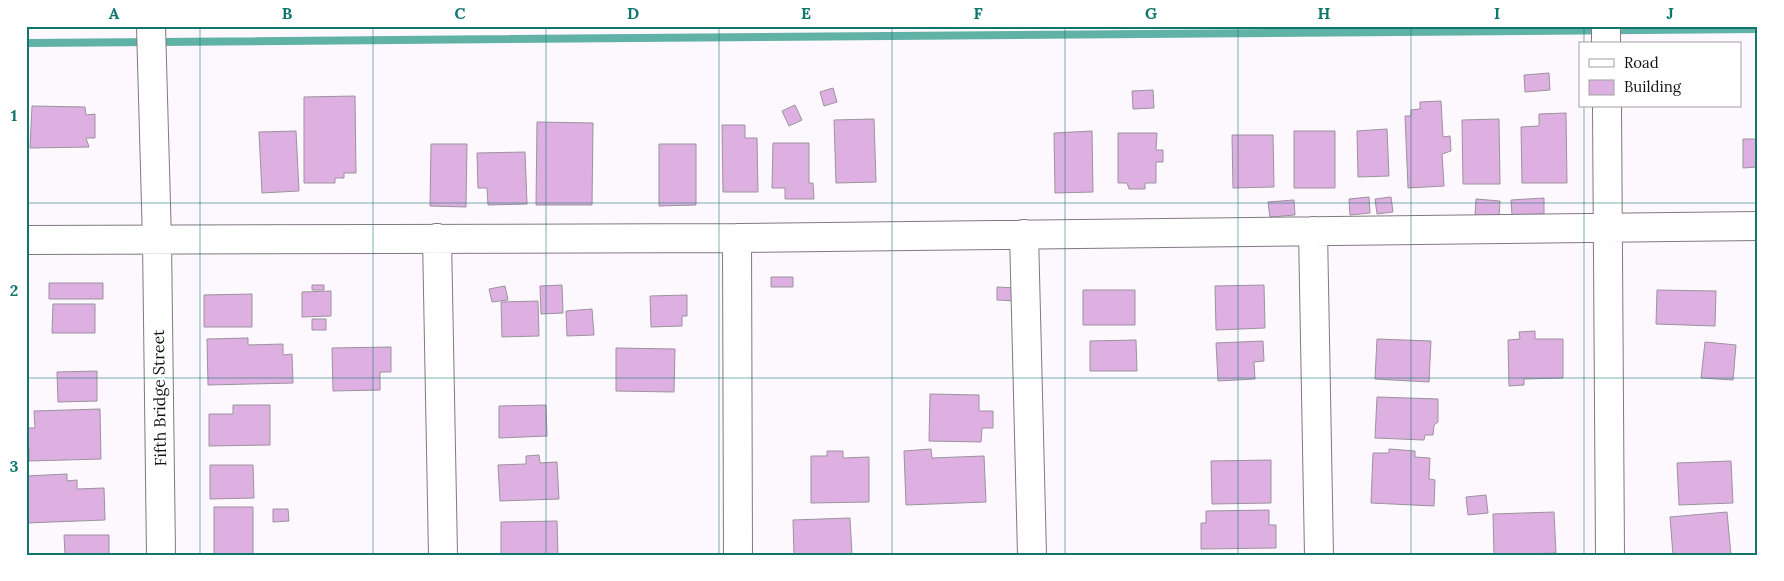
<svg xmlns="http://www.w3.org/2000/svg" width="1784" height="581" font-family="Lora,serif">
<rect width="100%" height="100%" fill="#fdf7fe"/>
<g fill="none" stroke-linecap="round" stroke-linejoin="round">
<path stroke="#5fb2a5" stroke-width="8" d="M 26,43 L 1758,29"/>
</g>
<path fill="#ddb0e1" stroke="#9c939d" d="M 1549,73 L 1550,90 L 1525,92 L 1524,75 Z
M 833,88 L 837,102 L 824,106 L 820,92 Z
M 1153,90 L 1154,108 L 1133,109 L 1132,91 Z
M 355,96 L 356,173 L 344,173 L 344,178 L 335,178 L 335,183 L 304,183 L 304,97 Z
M 1441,101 L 1443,137 L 1450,136 L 1451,151 L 1442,154 L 1444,186 L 1408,188 L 1405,116 L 1411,116 L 1411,110 L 1420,109 L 1420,102 Z
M 795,105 L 802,120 L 789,126 L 782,111 Z
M 32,106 L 85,107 L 86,115 L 95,114 L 95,138 L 86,138 L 89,147 L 30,148 Z
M 1566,113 L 1567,183 L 1522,183 L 1521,127 L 1539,126 L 1539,114 Z
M 874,119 L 876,182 L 836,183 L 834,120 Z
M 1499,119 L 1500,184 L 1463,184 L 1462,120 Z
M 537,122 L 593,123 L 592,205 L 536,205 Z
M 722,125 L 745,125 L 745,138 L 757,138 L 758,192 L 723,192 Z
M 1387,129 L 1389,176 L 1358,177 L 1357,131 Z
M 296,131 L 299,191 L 262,193 L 259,132 Z
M 1092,131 L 1093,192 L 1055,193 L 1054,133 Z
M 1294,131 L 1335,131 L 1335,188 L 1294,188 Z
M 1118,133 L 1157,133 L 1156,150 L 1163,150 L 1163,162 L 1156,162 L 1156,183 L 1145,183 L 1145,189 L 1129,189 L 1127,183 L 1118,183 Z
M 1232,135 L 1273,135 L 1274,187 L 1233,188 Z
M 1743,139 L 1758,139 L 1758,167 L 1743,168 Z
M 773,143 L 809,143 L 809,183 L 813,183 L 814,199 L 785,199 L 785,188 L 772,188 Z
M 431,144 L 467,144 L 466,207 L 430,206 Z
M 659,144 L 696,144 L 696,205 L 659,206 Z
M 525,152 L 527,204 L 488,205 L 487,188 L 478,188 L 477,153 Z
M 1369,197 L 1370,213 L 1350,215 L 1349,199 Z
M 1391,197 L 1393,212 L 1377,214 L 1375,199 Z
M 1544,198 L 1544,214 L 1512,215 L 1511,200 Z
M 1476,199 L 1500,201 L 1499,217 L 1475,215 Z
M 1294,200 L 1295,215 L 1270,217 L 1268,202 Z
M 771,277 L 793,277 L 793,287 L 771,287 Z
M 49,283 L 103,283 L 103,299 L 49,299 Z
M 312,285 L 324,285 L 324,290 L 312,290 Z
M 562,285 L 563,313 L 541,314 L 540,286 Z
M 1264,285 L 1265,328 L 1216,330 L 1215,286 Z
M 505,286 L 508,300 L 492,302 L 489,289 Z
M 997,287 L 1017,288 L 1017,301 L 997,300 Z
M 1083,290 L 1135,290 L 1135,325 L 1083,325 Z
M 1657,290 L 1716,291 L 1715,326 L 1656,324 Z
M 331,291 L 331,316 L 302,317 L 302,292 Z
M 252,294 L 252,327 L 204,327 L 204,295 Z
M 687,295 L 687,316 L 682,316 L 682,326 L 651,327 L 650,296 Z
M 538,301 L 539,336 L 502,337 L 501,302 Z
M 53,304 L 95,304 L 95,333 L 52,333 Z
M 592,309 L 594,335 L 567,336 L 566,311 Z
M 312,319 L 326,319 L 326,330 L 312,330 Z
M 1535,331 L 1535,339 L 1563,339 L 1563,378 L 1524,379 L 1524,385 L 1509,386 L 1508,340 L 1520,339 L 1519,332 Z
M 248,338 L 248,345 L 283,344 L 283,355 L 292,354 L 293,383 L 208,385 L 207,339 Z
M 1377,339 L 1431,341 L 1429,382 L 1375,379 Z
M 1136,340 L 1137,371 L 1090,371 L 1090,341 Z
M 1263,341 L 1264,361 L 1254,362 L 1255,379 L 1218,381 L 1216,343 Z
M 1705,342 L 1736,345 L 1733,380 L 1701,378 Z
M 391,347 L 391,372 L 380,372 L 380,390 L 333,391 L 332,348 Z
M 616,348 L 675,349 L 674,392 L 616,391 Z
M 97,371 L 97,401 L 58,402 L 57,372 Z
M 930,394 L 979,395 L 979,411 L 993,411 L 993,428 L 982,428 L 981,442 L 929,441 Z
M 1377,397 L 1438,399 L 1438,422 L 1434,425 L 1433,435 L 1425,435 L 1424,440 L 1375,438 Z
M 233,405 L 270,405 L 270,445 L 209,446 L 209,414 L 233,414 Z
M 546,405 L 547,436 L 499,438 L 499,406 Z
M 100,409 L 101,459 L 29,461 L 29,448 L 26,449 L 26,428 L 35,428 L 34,411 Z
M 931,449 L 932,458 L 984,456 L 986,502 L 906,505 L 904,451 Z
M 1389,449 L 1415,451 L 1415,457 L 1430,458 L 1429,479 L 1435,480 L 1434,506 L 1371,503 L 1373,453 L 1389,453 Z
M 827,451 L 843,451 L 843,458 L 869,457 L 869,502 L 811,503 L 811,456 L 827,456 Z
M 539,455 L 540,463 L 557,462 L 559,499 L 500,501 L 498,465 L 526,464 L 526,456 Z
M 1271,460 L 1271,503 L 1212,504 L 1211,461 Z
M 1731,461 L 1733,503 L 1679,505 L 1677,463 Z
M 210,465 L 253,465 L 254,498 L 210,499 Z
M 67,474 L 67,481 L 77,480 L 77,489 L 104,488 L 105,520 L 26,523 L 26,476 Z
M 1486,495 L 1488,513 L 1468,515 L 1466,497 Z
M 214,507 L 253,507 L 253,555 L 214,555 Z
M 273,509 L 288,509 L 289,521 L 273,522 Z
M 1269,510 L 1269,525 L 1276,525 L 1276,548 L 1201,549 L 1201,523 L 1206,523 L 1206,511 Z
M 1554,512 L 1556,553 L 1494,555 L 1493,514 Z
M 1727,512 L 1731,555 L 1673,555 L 1670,517 Z
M 850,518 L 852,555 L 794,555 L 793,520 Z
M 557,521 L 558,555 L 501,555 L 501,522 Z
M 64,535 L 109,535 L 109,555 L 65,555 Z"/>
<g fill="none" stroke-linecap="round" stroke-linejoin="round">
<g stroke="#817982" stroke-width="30">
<path id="minor" d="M 151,26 L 157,241 L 161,555
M 1606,26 L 1606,44
M 1607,106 L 1610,555
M 1313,231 L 1319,555
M 1024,234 L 1032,555
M 437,238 L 443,555
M 737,238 L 738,555
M 26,240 L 737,238 L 1758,226"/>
</g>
<use href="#minor" stroke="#fff" stroke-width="28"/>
</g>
<path fill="none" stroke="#0f766e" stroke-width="1" stroke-opacity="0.55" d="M 200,26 L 200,555M 373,26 L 373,555M 546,26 L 546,555M 719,26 L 719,555M 892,26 L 892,555M 1065,26 L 1065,555M 1238,26 L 1238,555M 1411,26 L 1411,555M 1584,26 L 1584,44M 1584,106 L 1584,555M 26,203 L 1758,203M 26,378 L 1758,378"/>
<g text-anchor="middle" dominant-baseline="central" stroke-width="4" stroke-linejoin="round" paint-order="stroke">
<g font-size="16" fill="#151215" stroke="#fff">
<text transform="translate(159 398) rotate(-91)">Fifth Bridge Street</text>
</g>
</g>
<rect width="1784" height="581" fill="none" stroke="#ffffff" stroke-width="55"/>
<rect x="1579" y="42" width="162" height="65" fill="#ffffff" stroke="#a1a0a1"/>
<rect x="1589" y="59" width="25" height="8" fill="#ffffff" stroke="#a1a0a1"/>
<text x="1624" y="68" font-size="15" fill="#151215">Road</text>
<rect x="1589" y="80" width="25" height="15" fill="#ddb0e1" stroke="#a1a0a1"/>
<text x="1624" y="92" font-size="15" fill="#151215">Building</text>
<rect x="28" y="28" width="1728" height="526" fill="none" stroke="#0f766e" stroke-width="2"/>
<g font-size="16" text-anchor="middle" font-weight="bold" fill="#0f766e">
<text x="114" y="19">A</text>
<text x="287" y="19">B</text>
<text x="460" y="19">C</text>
<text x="633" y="19">D</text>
<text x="806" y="19">E</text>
<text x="978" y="19">F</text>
<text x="1151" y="19">G</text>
<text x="1324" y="19">H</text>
<text x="1497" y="19">I</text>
<text x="1670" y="19">J</text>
<text x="14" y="121">1</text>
<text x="14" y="296">2</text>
<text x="14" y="472">3</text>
</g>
</svg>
